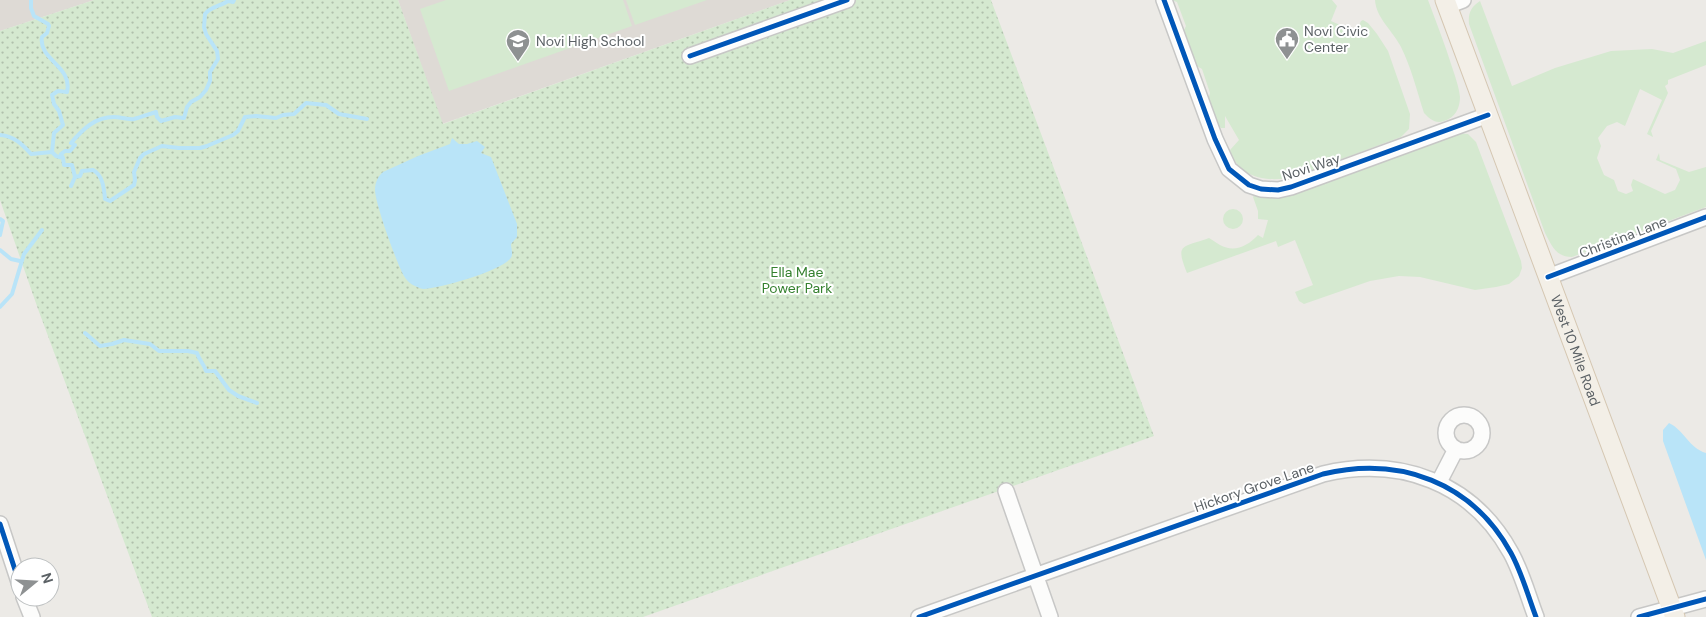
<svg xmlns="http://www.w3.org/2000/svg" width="1706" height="617" font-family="'DM Sans',sans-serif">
<defs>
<pattern id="park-dots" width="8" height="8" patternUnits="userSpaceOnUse" patternTransform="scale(1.25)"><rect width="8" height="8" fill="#d5e9d0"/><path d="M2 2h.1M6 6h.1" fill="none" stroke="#b0c0ac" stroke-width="1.8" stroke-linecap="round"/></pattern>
</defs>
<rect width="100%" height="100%" fill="#eceae6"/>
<path fill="#dedad5" d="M 0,0 L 94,0 L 0,31 Z
M 398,0 L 790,0 L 442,124 Z"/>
<path fill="#d5e9d0" d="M 446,0 L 623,0 L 632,26 L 449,91 L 420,9 Z
M 626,0 L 707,0 L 635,25 Z
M 1172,0 L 1332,0 L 1337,6 L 1331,21 L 1356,32 L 1361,21 L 1363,20 L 1368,23 L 1377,34 L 1388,51 L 1410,114 L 1409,129 L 1401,137 L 1293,177 C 1268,183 1238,178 1230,150 L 1239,140 L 1225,116 L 1225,128 L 1221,128 L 1216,122 L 1208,100 L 1210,93 L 1202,69 L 1195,65 L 1183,32 L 1186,26 L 1177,2 Z
M 1375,0 L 1428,0 C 1436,22 1445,44 1452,67 C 1455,76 1459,87 1460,97 C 1460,108 1455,118 1444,121 C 1435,124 1430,119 1424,113 C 1417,91 1411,67 1401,47 C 1393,31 1376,18 1375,0 Z
M 1480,1 L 1512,86 L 1555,68 L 1611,51 L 1652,49 L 1673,53 L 1706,41 L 1706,65 L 1668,80 L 1668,84 L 1665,86 L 1668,93 L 1651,131 L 1653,137 L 1647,134 L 1662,100 L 1640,89 L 1625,126 L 1617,122 L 1607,126 L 1598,138 L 1601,146 L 1597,158 L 1604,175 L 1614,180 L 1618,191 L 1626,194 L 1633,191 L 1631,185 L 1633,179 L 1665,194 L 1675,190 L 1680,180 L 1676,169 L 1656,160 L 1659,153 L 1660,160 L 1689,172 L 1706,167 L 1706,207 L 1572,257 C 1556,257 1552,246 1545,233 L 1469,24 C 1468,13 1471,7 1480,1 Z
M 1456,133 L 1468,134 L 1476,142 L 1521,261 L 1522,268 L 1519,276 L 1509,284 L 1496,287 L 1475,290 L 1420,277 L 1399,276 L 1370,281 L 1304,304 L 1299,301 L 1295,292 L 1313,285 L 1295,240 L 1278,247 L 1276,241 L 1187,273 C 1175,243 1182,248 1209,238 C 1213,240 1216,243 1220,245 C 1234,253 1248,246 1258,235 L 1263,238 L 1268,220 L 1258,219 L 1258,211 L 1253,197 L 1255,193 Z
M1223 219a10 10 0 1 1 20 0a10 10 0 1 1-20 0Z"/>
<path fill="url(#park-dots)" d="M 94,0 L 398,0 L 443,124 L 790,0 L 991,0 L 1154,436 L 643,617 L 152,617 L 38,309 L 0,200 L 0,31 Z"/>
<path fill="#b9e4f8" d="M 452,138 L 459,144 L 467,144 L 477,141 L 485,147 L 481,153 L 491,157 L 517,224 L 517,237 L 511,244 C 511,249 514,255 510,259 C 498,272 441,288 423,289 C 415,287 408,283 404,276 C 397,264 375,203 375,190 C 375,183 378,176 383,172 L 418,156 L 450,144 Z
M 1669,423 C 1684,430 1689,448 1706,453 L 1706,560 L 1663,441 L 1663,430 Z"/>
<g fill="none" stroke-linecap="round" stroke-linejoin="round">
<path stroke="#b9e4f8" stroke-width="4" d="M 31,0 L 31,8 L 34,16 L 48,24 L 49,26 L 47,33 L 42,37 C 38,60 73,66 67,92 L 58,91 L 52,95 L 54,104 L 59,111 L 63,125 L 54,133 L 52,152
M 0,135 C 14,136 22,144 31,154 L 52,152 L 56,156 L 63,158 L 61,154 L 65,151 L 70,151 L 75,145 L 71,143 C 83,129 95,117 114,117 C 120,117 128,120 134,119 C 142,117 149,114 156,112 L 157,117 L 161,121 L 175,117 L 184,118 L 187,107 L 191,102 L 200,97 L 206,90 L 210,81 L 210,72 L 218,59 L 217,51 L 206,34 L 204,27 L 205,14 C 210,7 221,6 228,1 L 233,2 L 234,0
M 63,158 L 64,165 L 72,165 L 75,177
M 71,186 L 75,177 L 80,176 L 82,171 L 93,170 C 103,175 104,189 105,199 L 110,201 L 134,185 L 135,180 L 134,172 L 140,158 L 144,154 L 162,146 L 179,148 L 200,148 L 207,146 L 233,135 L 238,131 L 245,117 L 256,116 L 276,118 L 283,115 L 294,114 L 306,103 L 326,105 L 339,114 L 367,119
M 0,219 L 3,221 L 0,235
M 0,250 L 11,259 L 20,261
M 0,307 L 12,294 L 24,254 L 42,230
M 85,333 L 100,346 L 112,344 L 124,340 L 150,344 L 159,351 L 188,351 L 197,353 C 199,360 204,364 206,371 L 215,371 L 229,390 L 238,396 L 257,403"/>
<g stroke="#c7c7c6" stroke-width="18">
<path id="minor" d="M 1164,0 L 1215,139 L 1229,169 L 1249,185 L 1261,189 L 1278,190 L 1291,187 L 1488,115
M 1447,6 L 1463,0
M 690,56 L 847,0
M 1548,277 L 1706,217
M1446 433a18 18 0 1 1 36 0a18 18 0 1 1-36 0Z
M 1439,482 L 1456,449
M 1006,491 L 1050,617
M 0,524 L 20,585
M 24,597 L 32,617
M 919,617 L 1323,474 C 1400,456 1472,482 1511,553 C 1522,573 1528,596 1536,617
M 1639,617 L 1706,599"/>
</g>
<g stroke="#d5c7b2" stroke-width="21">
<g id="major">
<path id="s1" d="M 1445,0 L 1675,617"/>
</g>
</g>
<use href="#minor" stroke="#fcfcfb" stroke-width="15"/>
<use href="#major" stroke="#f3efe7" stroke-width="19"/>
<g stroke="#fff" stroke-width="8">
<path id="cycleway" d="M 1164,0 L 1215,139 L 1229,169 L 1249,185 L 1261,189 L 1278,190 L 1291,187 L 1488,115
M 690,56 L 847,0
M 1548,277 L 1706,217
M 0,524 L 20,585
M 919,617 L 1323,474 C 1400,456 1472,482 1511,553 C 1522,573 1528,596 1536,617
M 1639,617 L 1706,599"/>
</g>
<use href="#cycleway" stroke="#0057b8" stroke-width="5"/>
</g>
<defs>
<g id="civic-pin" transform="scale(1.25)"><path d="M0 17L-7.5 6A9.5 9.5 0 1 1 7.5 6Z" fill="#8e9192" stroke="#fff"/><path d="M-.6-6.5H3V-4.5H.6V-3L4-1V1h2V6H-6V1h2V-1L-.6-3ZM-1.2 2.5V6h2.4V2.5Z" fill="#fff"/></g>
<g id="school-pin" transform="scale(1.25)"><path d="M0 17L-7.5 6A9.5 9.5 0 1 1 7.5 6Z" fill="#8e9192" stroke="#fff"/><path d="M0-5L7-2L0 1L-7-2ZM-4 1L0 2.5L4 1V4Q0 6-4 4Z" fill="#fff"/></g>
</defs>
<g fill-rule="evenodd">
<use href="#civic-pin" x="1287" y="39"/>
<use href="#school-pin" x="518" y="41"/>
</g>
<g text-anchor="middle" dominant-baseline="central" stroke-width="4" stroke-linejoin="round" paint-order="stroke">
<g font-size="14" fill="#5b6165" stroke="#fff" text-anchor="start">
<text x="1304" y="31">Novi Civic<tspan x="1304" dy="16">Center</tspan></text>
<text x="536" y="41">Novi High School</text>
</g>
<g font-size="14" fill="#5b6165" stroke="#fff">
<text transform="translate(1311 167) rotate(-18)">Novi Way</text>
<text transform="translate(1623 237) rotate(-21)">Christina Lane</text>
<text stroke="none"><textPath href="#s1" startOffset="374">West 10 Mile Road</textPath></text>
<text transform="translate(1254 487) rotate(-19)">Hickory Grove Lane</text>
</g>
<g font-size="14" fill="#35812f" stroke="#fff">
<text x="797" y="272">Ella Mae<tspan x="797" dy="16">Power Park</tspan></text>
</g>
</g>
<g transform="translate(35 582) rotate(72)"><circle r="24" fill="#ffffff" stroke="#bdc0c1"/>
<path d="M0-4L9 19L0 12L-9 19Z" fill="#8e9192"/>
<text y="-8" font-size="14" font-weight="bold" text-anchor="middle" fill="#5b6165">N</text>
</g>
</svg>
